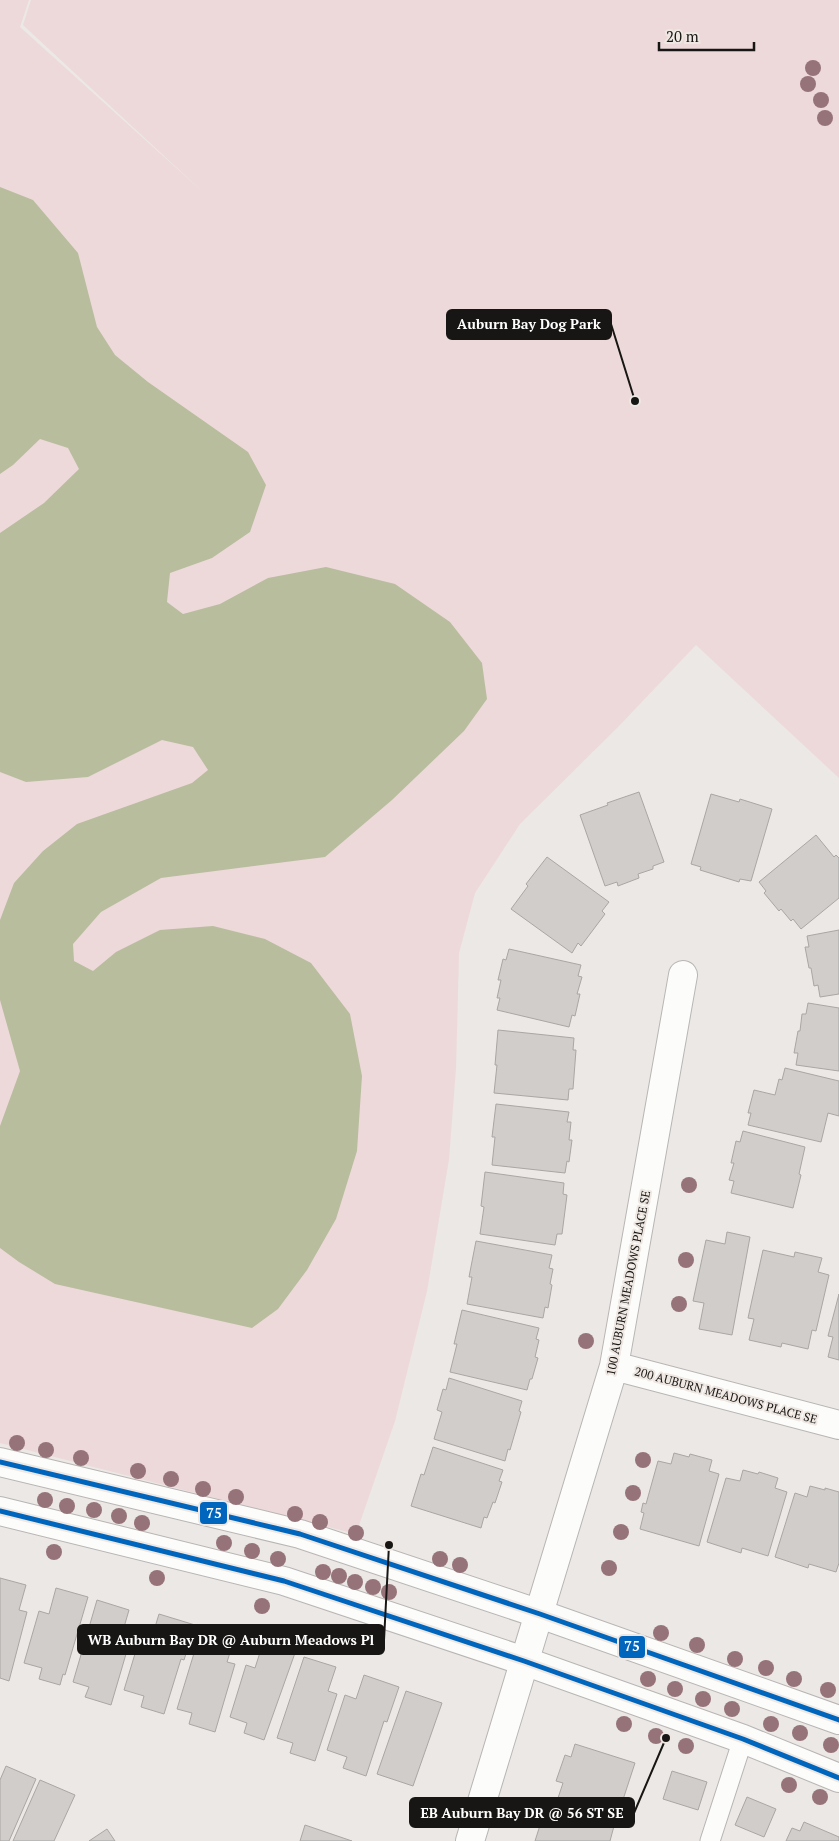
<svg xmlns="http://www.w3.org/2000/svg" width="839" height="1841" font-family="'PT Serif',serif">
<rect width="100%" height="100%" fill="#ebe8e5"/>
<path fill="#edd9d9" d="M 0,0 L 29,0 L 20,27 L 204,193 L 23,25 L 31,0 L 839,0 L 839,778 L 696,645 L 618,727 L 520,824 L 475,893 L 459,953 L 456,1068 L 449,1159 L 427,1291 L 395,1421 L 356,1534 L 0,1443 Z"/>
<path fill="#b8bd9e" d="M 0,187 L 33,200 L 78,253 L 97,327 L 115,355 L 148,382 L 248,452 L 266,485 L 250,532 L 212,558 L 170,573 L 167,602 L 183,614 L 220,604 L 268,578 L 326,567 L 395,584 L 450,622 L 482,663 L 487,699 L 464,731 L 392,800 L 325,857 L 161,878 L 101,912 L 73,944 L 74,961 L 93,971 L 116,952 L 160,930 L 213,926 L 265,939 L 311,963 L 350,1014 L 362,1076 L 357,1151 L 336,1219 L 307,1270 L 278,1309 L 252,1328 L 55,1284 L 19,1262 L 0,1248 L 0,1126 L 20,1071 L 0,1000 L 0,920 L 14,883 L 43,851 L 77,824 L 192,783 L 208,770 L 193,747 L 162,740 L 88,777 L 26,782 L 0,772 L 0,533 L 44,503 L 79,469 L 68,448 L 40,439 L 13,465 L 0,474 Z"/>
<path fill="#d0cdcb" stroke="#a9a6a4" d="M 639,792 L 664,862 L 653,866 L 653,869 L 638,874 L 639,878 L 618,886 L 617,882 L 605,886 L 580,815 L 608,805 L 607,803 Z
M 711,794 L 739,802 L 740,799 L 772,809 L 751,881 L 740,879 L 739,882 L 700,870 L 701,867 L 691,864 Z
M 816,835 L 834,857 L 836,855 L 839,858 L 839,898 L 801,929 L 793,919 L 791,921 L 781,909 L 779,911 L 764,893 L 766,891 L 759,882 Z
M 547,857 L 609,902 L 602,911 L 605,914 L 581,946 L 578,943 L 572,953 L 511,909 L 528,886 L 526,884 Z
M 839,930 L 839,994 L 820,997 L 818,985 L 814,986 L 811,968 L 809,968 L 805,947 L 809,947 L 807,936 Z
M 509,949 L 581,965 L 578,976 L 582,977 L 577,994 L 580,994 L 575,1016 L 572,1015 L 569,1027 L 497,1010 L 500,998 L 497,998 L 501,980 L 498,980 L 503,959 L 506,960 Z
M 808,1003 L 839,1008 L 839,1071 L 796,1065 L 798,1053 L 794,1053 L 798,1031 L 800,1031 L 802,1014 L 806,1014 Z
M 498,1030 L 574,1038 L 573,1050 L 576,1050 L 573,1089 L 569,1089 L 568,1100 L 494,1093 L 497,1065 L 495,1065 Z
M 785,1068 L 839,1081 L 839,1116 L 828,1113 L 821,1142 L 748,1125 L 751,1113 L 748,1113 L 754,1090 L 775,1095 L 779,1079 L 782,1080 Z
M 496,1104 L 569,1112 L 567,1122 L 571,1122 L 569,1140 L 572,1140 L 569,1162 L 567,1161 L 565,1173 L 492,1165 L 495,1137 L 492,1137 Z
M 743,1131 L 805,1147 L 799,1174 L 801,1175 L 793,1208 L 731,1193 L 734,1181 L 729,1180 L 734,1163 L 731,1163 L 736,1141 L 740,1142 Z
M 485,1172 L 564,1183 L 563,1194 L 567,1195 L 562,1234 L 557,1234 L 555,1245 L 480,1234 L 484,1207 L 481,1206 Z
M 727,1232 L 750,1237 L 732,1335 L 699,1329 L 704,1303 L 693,1301 L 706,1240 L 725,1244 Z
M 476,1241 L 552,1255 L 549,1268 L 553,1269 L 550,1284 L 552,1285 L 548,1308 L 545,1307 L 543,1318 L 467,1304 L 472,1277 L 469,1277 Z
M 763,1250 L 794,1257 L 795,1252 L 822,1258 L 818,1272 L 829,1275 L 816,1331 L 812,1330 L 808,1349 L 782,1343 L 781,1347 L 749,1340 L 754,1319 L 748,1318 Z
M 839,1294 L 839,1360 L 828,1357 L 833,1337 L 828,1336 Z
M 462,1310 L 539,1328 L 536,1339 L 539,1340 L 535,1357 L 538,1358 L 532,1379 L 530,1379 L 527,1390 L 450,1372 L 457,1344 L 454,1344 Z
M 449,1378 L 522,1401 L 519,1411 L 521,1412 L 510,1450 L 508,1449 L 505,1461 L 434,1439 L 442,1412 L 437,1410 L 443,1389 L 446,1390 Z
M 433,1447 L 503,1470 L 499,1481 L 502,1482 L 495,1503 L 493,1502 L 487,1518 L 484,1517 L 481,1528 L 411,1506 L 421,1474 L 424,1475 Z
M 674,1453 L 689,1457 L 690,1454 L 712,1460 L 709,1471 L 719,1474 L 699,1546 L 640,1529 L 644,1513 L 641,1512 L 643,1503 L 646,1504 L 658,1461 L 671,1464 Z
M 743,1470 L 758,1474 L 759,1472 L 778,1478 L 775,1488 L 787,1492 L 768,1556 L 742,1548 L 741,1553 L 707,1542 L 726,1478 L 740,1481 Z
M 810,1486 L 825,1490 L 825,1488 L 839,1492 L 839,1563 L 836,1572 L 809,1564 L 808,1568 L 775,1557 L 795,1493 L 807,1497 Z
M 0,1578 L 26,1585 L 19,1610 L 27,1612 L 9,1681 L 0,1678 Z
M 56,1588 L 88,1597 L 65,1675 L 63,1674 L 60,1685 L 39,1679 L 42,1668 L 24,1663 L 39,1611 L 49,1614 Z
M 97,1600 L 129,1610 L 122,1634 L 131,1637 L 111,1705 L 85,1697 L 89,1687 L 73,1682 Z
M 159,1614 L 195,1625 L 184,1660 L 181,1659 L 164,1714 L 141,1707 L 144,1696 L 124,1690 L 141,1634 L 152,1637 Z
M 202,1627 L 235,1637 L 227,1662 L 235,1664 L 215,1732 L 189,1724 L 192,1713 L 177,1709 Z
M 263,1643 L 295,1653 L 264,1740 L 244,1733 L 247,1723 L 230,1717 L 246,1665 L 255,1668 Z
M 304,1657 L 336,1667 L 328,1691 L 337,1694 L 315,1761 L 290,1753 L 293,1743 L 277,1738 Z
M 364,1675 L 399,1687 L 387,1722 L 384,1721 L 366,1776 L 343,1768 L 347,1757 L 327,1750 L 345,1695 L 356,1699 Z
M 406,1691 L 442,1703 L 413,1786 L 377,1774 Z
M 575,1744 L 635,1763 L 617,1818 L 558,1798 L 563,1783 L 556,1781 L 565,1755 L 571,1757 Z
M 6,1766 L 36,1779 L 9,1841 L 0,1841 L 0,1780 Z
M 672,1771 L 707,1782 L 698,1810 L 663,1799 Z
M 40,1780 L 75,1795 L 54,1841 L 13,1841 Z
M 747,1797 L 776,1809 L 764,1837 L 735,1825 Z
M 552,1807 L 614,1826 L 610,1841 L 535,1841 L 542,1819 L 548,1821 Z
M 804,1822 L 839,1837 L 839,1841 L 786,1841 L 792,1828 L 800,1831 Z
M 305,1825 L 352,1841 L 300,1841 Z
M 107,1829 L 115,1841 L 89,1841 Z"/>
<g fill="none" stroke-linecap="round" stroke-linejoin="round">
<g stroke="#b8b5b4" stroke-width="21">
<path id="service" d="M 710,1841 L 743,1739"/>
</g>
<g stroke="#b8b5b4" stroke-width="30">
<path id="minor" d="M 614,1366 L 839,1425
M 470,1841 L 614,1366 L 683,975"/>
</g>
<g stroke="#b8b5b4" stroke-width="30">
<path id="tertiary" d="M 0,1462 L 300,1534 L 540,1614 L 839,1720
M 0,1511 L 284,1581 L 524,1661 L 743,1739 L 839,1778"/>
</g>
<use href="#service" stroke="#fcfcfb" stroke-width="19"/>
<use href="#minor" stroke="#fcfcfb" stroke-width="28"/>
<use href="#tertiary" stroke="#fcfcfb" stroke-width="28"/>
<g stroke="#eee7e2" stroke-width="9">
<path id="bus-1" d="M 0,1462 L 300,1534 L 540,1614 L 839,1720
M 0,1511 L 284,1581 L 524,1661 L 743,1739 L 839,1778"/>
</g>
<use href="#bus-1" stroke="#0065bd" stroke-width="5"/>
</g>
<g fill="#967379">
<circle cx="813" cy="68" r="8"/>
<circle cx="808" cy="84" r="8"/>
<circle cx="821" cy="100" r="8"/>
<circle cx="825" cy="118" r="8"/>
<circle cx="689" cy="1185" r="8"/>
<circle cx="686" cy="1260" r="8"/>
<circle cx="679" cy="1304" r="8"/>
<circle cx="586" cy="1341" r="8"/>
<circle cx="17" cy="1443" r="8"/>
<circle cx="46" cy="1450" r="8"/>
<circle cx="81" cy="1458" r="8"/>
<circle cx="643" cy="1460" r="8"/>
<circle cx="138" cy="1471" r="8"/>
<circle cx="171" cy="1479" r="8"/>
<circle cx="203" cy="1489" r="8"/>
<circle cx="633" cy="1493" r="8"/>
<circle cx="236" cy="1497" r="8"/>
<circle cx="45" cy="1500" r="8"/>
<circle cx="67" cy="1506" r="8"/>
<circle cx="94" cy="1510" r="8"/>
<circle cx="295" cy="1514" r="8"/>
<circle cx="119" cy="1516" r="8"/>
<circle cx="320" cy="1522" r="8"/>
<circle cx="142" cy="1523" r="8"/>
<circle cx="621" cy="1532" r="8"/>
<circle cx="356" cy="1533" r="8"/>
<circle cx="224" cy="1543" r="8"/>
<circle cx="252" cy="1551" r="8"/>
<circle cx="54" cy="1552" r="8"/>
<circle cx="278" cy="1559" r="8"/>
<circle cx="440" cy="1559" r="8"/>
<circle cx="460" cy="1565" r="8"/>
<circle cx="609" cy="1568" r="8"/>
<circle cx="323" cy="1572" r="8"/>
<circle cx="339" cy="1576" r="8"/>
<circle cx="157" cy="1578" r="8"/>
<circle cx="355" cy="1582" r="8"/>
<circle cx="373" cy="1587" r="8"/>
<circle cx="389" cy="1592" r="8"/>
<circle cx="262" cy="1606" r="8"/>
<circle cx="661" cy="1633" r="8"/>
<circle cx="697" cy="1645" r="8"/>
<circle cx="735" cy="1659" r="8"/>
<circle cx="766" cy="1668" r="8"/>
<circle cx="648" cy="1679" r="8"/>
<circle cx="794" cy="1679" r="8"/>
<circle cx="675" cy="1689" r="8"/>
<circle cx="828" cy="1690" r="8"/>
<circle cx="703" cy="1699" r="8"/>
<circle cx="732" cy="1709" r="8"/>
<circle cx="624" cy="1724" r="8"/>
<circle cx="771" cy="1724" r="8"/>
<circle cx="800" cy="1733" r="8"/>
<circle cx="656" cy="1736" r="8"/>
<circle cx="831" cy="1745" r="8"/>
<circle cx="686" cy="1746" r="8"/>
<circle cx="789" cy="1785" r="8"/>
<circle cx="820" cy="1797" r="8"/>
</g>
<g text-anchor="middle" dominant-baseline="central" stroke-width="4" stroke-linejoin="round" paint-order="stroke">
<g font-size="12" fill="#181614" stroke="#eee7e2">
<text transform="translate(628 1283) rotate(-79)">100 AUBURN MEADOWS PLACE SE</text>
<text transform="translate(726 1395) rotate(15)">200 AUBURN MEADOWS PLACE SE</text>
</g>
</g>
<path fill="none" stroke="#181614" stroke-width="2" d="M635 401L611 324M389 1545L384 1640M666 1738L634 1813"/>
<g fill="#181614" stroke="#eee7e2" stroke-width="2">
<circle cx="635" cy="401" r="5"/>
<circle cx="389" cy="1545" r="5"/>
<circle cx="666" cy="1738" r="5"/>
</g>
<g fill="#181614" stroke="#181614" stroke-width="2">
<rect x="447" y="310" width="164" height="29" rx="5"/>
<rect x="78" y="1625" width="306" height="29" rx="5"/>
<rect x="410" y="1798" width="224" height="29" rx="5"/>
</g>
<g font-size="14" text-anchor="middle" font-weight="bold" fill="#fff">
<text x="529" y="329">Auburn Bay Dog Park</text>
<text x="231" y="1645">WB Auburn Bay DR @ Auburn Meadows Pl</text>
<text x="522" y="1818">EB Auburn Bay DR @ 56 ST SE</text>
</g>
<g stroke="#eee7e2" stroke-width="2">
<rect x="199" y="1501" width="29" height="24" rx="5" fill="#0065bd"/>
<rect x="618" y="1635" width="28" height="24" rx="5" fill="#0065bd"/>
</g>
<g font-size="14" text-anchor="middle" font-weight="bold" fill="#fff">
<text x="214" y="1518">75</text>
<text x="632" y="1651">75</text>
</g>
<path d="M659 42v8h95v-8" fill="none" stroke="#181614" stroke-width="2.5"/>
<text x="666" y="42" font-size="15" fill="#181614" stroke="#eee7e2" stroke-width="4" paint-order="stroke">20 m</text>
</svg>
